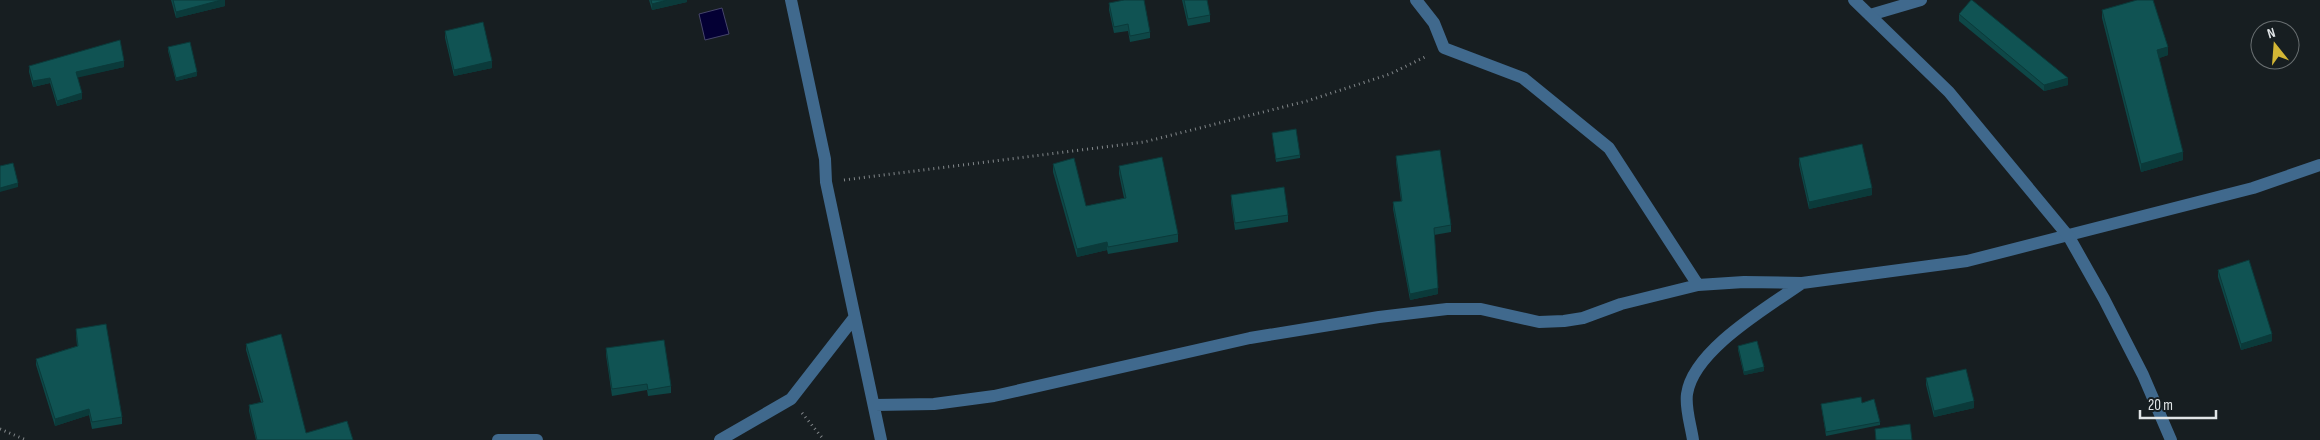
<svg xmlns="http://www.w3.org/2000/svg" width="2320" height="440" font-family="'Sofia Sans Condensed',sans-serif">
<rect width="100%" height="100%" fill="#171e21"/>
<path fill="#040034" stroke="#46456a" d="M 722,8 L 729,34 L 705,40 L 699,14 Z"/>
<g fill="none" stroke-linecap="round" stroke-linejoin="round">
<path stroke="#82878a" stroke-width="3" stroke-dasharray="1 4" stroke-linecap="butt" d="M 844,180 L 1144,142 L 1307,101 L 1390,74 L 1427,56
M 802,413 L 824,440
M 0,429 L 26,440"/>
<path stroke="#40698d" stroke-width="12" d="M 791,0 L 825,159 L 826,182 L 881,440
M 1416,0 L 1434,23 L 1444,48 L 1523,78 L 1609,148 L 1698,285
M 1870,15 L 1921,0
M 875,405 L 934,404 L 994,396 L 1250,338 L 1379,317 L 1447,309 L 1481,309 L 1539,322 L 1564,321 L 1583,318 L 1621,304 L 1698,285 L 1744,282 L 1802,283 L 1967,261 L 2253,188 L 2320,165
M 498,440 L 537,440
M 720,440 L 791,399 L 854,318
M 1693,440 C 1691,426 1685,408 1687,394 C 1693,350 1768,307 1802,283"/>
<path stroke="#40698d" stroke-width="12" d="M 1854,0 L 1949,92 L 2069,237 L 2104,299 L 2143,375 L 2171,440"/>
</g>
<path fill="#0e4747" d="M 171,0 L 225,0 L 225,6 L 176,18 Z
M 649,0 L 687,0 L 687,2 L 652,10 Z
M 1182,0 L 1207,0 L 1210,15 L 1210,22 L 1188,26 Z
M 1109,3 L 1150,32 L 1150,38 L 1130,42 L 1128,31 L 1114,33 L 1109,10 Z
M 2102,10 L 2168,55 L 2159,58 L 2183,160 L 2141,172 L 2102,18 Z
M 1959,14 L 2068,85 L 2044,91 L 1959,21 Z
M 445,31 L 492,68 L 454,76 L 445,38 Z
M 168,47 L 197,76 L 176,81 L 168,51 Z
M 29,66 L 124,67 L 77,77 L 82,99 L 57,106 L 50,83 L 33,87 L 29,72 Z
M 1272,133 L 1300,155 L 1300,158 L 1276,162 Z
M 1396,156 L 1451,225 L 1451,232 L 1434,235 L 1438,294 L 1410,300 L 1393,209 L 1393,202 L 1401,201 L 1396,162 Z
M 1799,158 L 1872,195 L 1809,209 L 1799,165 Z
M 1053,164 L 1086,206 L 1124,198 L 1119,174 L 1119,166 L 1178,234 L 1178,242 L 1108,254 L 1107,250 L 1077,257 L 1053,172 Z
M 1231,195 L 1288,215 L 1288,222 L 1235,230 L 1231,202 Z
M 2218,270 L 2272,341 L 2241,350 L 2218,277 Z
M 76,329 L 122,417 L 122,424 L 92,429 L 89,415 L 55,426 L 36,365 L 36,359 L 77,346 L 76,335 Z
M 246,344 L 306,433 L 353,440 L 256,440 L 249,411 L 249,405 L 261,402 L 246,350 Z
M 1738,346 L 1764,371 L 1744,375 L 1738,350 Z
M 606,348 L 671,386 L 671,393 L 648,396 L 647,390 L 612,396 L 606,355 Z
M 1926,378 L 1974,408 L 1934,417 L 1926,385 Z
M 1862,403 L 1880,422 L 1880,425 L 1826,436 L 1821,404 Z"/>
<path fill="#0b3a3a" d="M 221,0 L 225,0 L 225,6 L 176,18 L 176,12 Z
M 667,0 L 687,0 L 687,2 L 652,10 L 652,4 Z
M 2168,47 L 2168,55 L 2157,59 L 2157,50 Z
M 124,61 L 124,67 L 76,78 L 76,72 Z
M 492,61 L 492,68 L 454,76 L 454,70 Z
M 197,72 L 197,76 L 176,81 L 176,78 Z
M 50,78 L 50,83 L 33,87 L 33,81 Z
M 2068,78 L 2068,85 L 2044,91 L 2044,85 Z
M 82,93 L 82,99 L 57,106 L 57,101 Z
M 2183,152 L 2183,160 L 2141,172 L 2141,164 Z
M 18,183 L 18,187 L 0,192 L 0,188 Z
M 1872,188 L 1872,195 L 1809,209 L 1809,202 Z
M 1107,242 L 1107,250 L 1077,257 L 1077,249 Z
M 1438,288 L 1438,294 L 1410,300 L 1410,294 Z
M 2272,334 L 2272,341 L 2241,350 L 2241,344 Z
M 1764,367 L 1764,371 L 1744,375 L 1744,372 Z
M 1974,401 L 1974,408 L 1934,417 L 1934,411 Z
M 89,409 L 89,415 L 55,426 L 55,419 Z"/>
<path fill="#105353" stroke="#0b3a3a" d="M 173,0 L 221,0 L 176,12 Z
M 651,0 L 667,0 L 652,4 Z
M 1124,0 L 1144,0 L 1150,32 L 1130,36 L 1128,24 L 1114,27 L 1109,3 Z
M 1184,0 L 1207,0 L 1210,15 L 1188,19 Z
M 1971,0 L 1972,0 L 2068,78 L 2044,85 L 1959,14 Z
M 2137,0 L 2153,0 L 2168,47 L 2157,50 L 2183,152 L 2141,164 L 2102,10 Z
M 483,22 L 492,61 L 454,70 L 445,31 Z
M 120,40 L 124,61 L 76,72 L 82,93 L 57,101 L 50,78 L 33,81 L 29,66 Z
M 190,42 L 197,72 L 176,78 L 168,47 Z
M 1296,129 L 1300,155 L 1276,159 L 1272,133 Z
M 1862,144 L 1872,188 L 1809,202 L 1799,158 Z
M 1440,150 L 1451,225 L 1434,228 L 1438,288 L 1410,294 L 1393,202 L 1402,201 L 1396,156 Z
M 1162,157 L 1178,234 L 1108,247 L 1107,242 L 1077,249 L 1053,164 L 1074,158 L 1086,206 L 1126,198 L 1119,166 Z
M 13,163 L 18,183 L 0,188 L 0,166 Z
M 1284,187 L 1288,215 L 1235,223 L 1231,195 Z
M 2249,260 L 2272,334 L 2241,344 L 2218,270 Z
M 106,324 L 122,417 L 92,422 L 89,409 L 55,419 L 36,359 L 78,346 L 76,329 Z
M 281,334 L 306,433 L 347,421 L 353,440 L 257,440 L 249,405 L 263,402 L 246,344 Z
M 664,340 L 671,386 L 648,390 L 647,384 L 612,389 L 606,348 Z
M 1757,341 L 1764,367 L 1744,372 L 1738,346 Z
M 1966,369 L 1974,401 L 1934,411 L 1926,378 Z
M 1861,397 L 1862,403 L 1874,399 L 1880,422 L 1826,432 L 1821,404 Z
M 1910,424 L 1912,440 L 1876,440 L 1875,429 Z"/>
<g transform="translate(2275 45) rotate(343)"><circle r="24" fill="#171e21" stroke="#686e70"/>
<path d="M0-4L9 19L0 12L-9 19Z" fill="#d3b635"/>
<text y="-8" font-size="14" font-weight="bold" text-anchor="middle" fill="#e1e5e7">N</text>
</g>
<path d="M2140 410v8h76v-8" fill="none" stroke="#e1e5e7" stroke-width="2.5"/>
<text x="2148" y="410" font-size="15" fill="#e1e5e7" stroke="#171e21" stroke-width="4" paint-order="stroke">20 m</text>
</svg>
